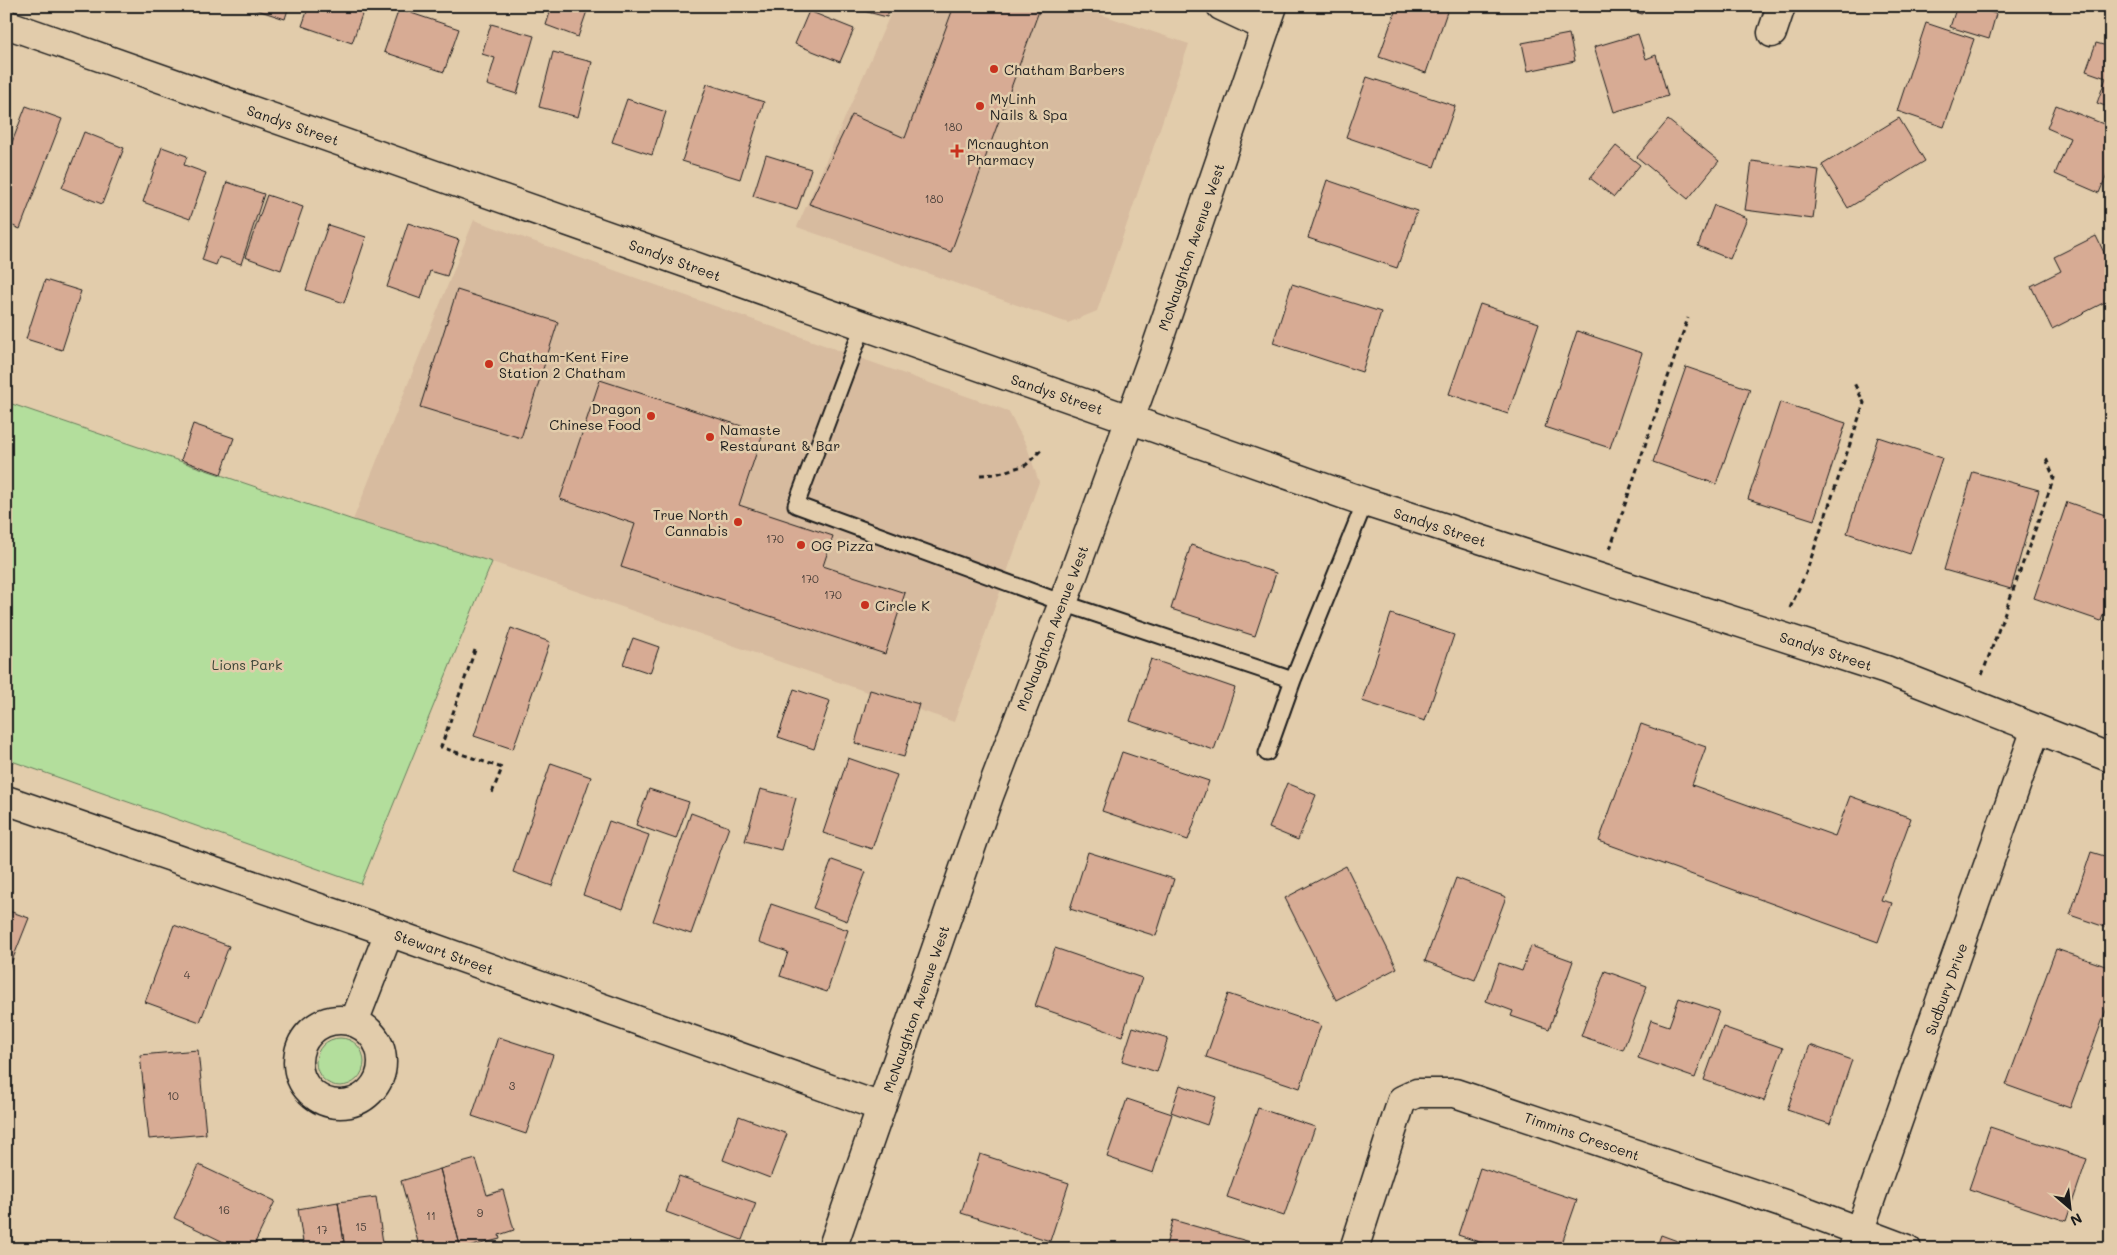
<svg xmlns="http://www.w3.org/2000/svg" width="2117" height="1255" font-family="Mali,sans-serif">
<rect width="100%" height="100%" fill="#e2ccab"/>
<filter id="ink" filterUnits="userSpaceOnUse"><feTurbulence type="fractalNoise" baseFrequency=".02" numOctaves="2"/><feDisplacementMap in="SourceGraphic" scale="10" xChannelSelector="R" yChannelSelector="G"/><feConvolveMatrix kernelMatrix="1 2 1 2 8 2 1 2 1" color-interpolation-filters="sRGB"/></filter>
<g filter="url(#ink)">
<path fill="#d7bb9f" d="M 894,6 L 1076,6 L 1189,44 L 1097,311 L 1068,323 L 797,227 Z
M 474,220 L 1008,411 L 1026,444 L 1039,482 L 954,722 L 492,562 L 353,520 Z"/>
<path fill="#b3de9c" stroke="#687d5c" d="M 6,402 L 353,520 L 492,562 L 361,884 L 6,759 Z
M316 1062a24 24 0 1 1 48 0a24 24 0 1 1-48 0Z"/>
<path fill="#d7ab94" stroke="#1c1c1c" d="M 245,6 L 289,6 L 285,19 Z
M 309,6 L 365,6 L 352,43 L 302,26 Z
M 552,6 L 573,6 L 587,11 L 578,37 L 546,25 Z
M 844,6 L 890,6 L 887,17 Z
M 954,6 L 1027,6 L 1039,11 L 951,252 L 809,204 L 852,115 L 905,138 Z
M 1397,6 L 1449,6 L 1426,73 L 1379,57 Z
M 1620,6 L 1645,6 L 1642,14 Z
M 1957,6 L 1970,6 L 1996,14 L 1989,39 L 1950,27 Z
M 399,9 L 459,29 L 444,72 L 384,52 Z
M 809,11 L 854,29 L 840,62 L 795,44 Z
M 1926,23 L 1974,39 L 1944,127 L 1897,111 Z
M 491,24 L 534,36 L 517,94 L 487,85 L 495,58 L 482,54 Z
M 1569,34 L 1575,61 L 1528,71 L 1522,43 Z
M 1638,34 L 1646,59 L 1656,55 L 1668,96 L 1614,112 L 1594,47 Z
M 2096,43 L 2111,47 L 2111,108 L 2097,103 L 2106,78 L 2086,71 Z
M 553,52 L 592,62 L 578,117 L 539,107 Z
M 1367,77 L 1455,106 L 1434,167 L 1346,137 Z
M 707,84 L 764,102 L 740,179 L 682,161 Z
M 627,99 L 666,112 L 652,155 L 612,142 Z
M 2056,105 L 2111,127 L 2111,165 L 2099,193 L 2055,174 L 2070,138 L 2047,128 Z
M 26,106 L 62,119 L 20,229 L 6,223 L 6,158 Z
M 1899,118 L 1925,161 L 1848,208 L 1822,165 Z
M 1668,120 L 1719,161 L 1688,199 L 1637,157 Z
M 84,132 L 124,148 L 102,204 L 62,188 Z
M 1616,146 L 1640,165 L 1614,197 L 1590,178 Z
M 162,147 L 187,156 L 184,165 L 206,173 L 190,219 L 143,202 Z
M 766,155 L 811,169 L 797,210 L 753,196 Z
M 1752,161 L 1819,170 L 1813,219 L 1745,210 Z
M 1327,180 L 1417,211 L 1397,268 L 1308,238 Z
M 227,182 L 264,194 L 241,264 L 219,257 L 216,265 L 202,260 Z
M 267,195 L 303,207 L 281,270 L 245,257 Z
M 1714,205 L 1747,218 L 1730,259 L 1698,246 Z
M 408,223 L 459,240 L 447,276 L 430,271 L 421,299 L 387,287 Z
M 328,225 L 366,237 L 344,303 L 306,290 Z
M 2096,236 L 2111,267 L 2111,299 L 2052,329 L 2031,286 L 2061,271 L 2054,257 Z
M 45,280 L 81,291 L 62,350 L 26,339 Z
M 1292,284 L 1381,312 L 1362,372 L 1273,343 Z
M 457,290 L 558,322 L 521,438 L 420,407 Z
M 1480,304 L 1539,323 L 1508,414 L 1449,394 Z
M 1577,331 L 1642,353 L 1610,448 L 1545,427 Z
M 1686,367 L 1750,389 L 1716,484 L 1653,462 Z
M 600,380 L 763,433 L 739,505 L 833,536 L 823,566 L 905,593 L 885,654 L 621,567 L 635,524 L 560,499 Z
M 1780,402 L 1846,423 L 1814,520 L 1748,499 Z
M 193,424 L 234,438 L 221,474 L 181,460 Z
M 1878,437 L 1942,458 L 1910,554 L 1847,533 Z
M 1973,472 L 2039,490 L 2011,589 L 1944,570 Z
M 2067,502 L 2111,517 L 2111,592 L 2101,621 L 2034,598 Z
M 1191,545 L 1276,573 L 1255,636 L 1171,609 Z
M 1391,614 L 1454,635 L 1425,721 L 1362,701 Z
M 511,628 L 550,642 L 513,749 L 474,736 Z
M 633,638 L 659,647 L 650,673 L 623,664 Z
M 1151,659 L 1235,688 L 1214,750 L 1130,721 Z
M 794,689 L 830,701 L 814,749 L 778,737 Z
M 870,690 L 919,704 L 904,757 L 855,743 Z
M 1641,724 L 1706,747 L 1692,785 L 1835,836 L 1850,796 L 1911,818 L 1881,900 L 1892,903 L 1878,942 L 1599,841 Z
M 1122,752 L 1209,781 L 1188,840 L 1102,811 Z
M 848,758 L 897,775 L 872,849 L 823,833 Z
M 551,763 L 591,777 L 552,886 L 513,872 Z
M 1287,783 L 1316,795 L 1298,840 L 1269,828 Z
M 649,789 L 689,802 L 676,839 L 636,825 Z
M 760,789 L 796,798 L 781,850 L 745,841 Z
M 691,813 L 729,827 L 691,934 L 653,921 Z
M 609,821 L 649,835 L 623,909 L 583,895 Z
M 1088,852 L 1174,879 L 1156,936 L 1070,909 Z
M 2091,852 L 2111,858 L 2111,929 L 2070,915 Z
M 832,860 L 866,872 L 847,921 L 813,908 Z
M 1346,866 L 1397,968 L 1336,1000 L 1285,898 Z
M 1456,878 L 1506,897 L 1475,980 L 1425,961 Z
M 771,904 L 848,930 L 827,992 L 780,976 L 788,952 L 759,942 Z
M 6,910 L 29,918 L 6,976 Z
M 174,925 L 229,946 L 200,1022 L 145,1002 Z
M 1531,946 L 1573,961 L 1549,1029 L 1511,1016 L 1513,1011 L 1486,1001 L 1499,963 L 1522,971 Z
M 1055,948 L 1142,978 L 1122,1036 L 1035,1006 Z
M 2056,949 L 2111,968 L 2111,997 L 2070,1108 L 2006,1085 Z
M 1605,971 L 1647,986 L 1623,1050 L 1581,1036 Z
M 1228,994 L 1321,1025 L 1300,1088 L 1206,1057 Z
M 1679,998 L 1719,1011 L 1695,1078 L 1638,1058 L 1651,1020 L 1669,1026 Z
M 1133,1027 L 1168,1038 L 1157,1072 L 1122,1061 Z
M 1723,1027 L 1783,1048 L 1764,1101 L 1704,1080 Z
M 498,1037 L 553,1055 L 526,1134 L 472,1116 Z
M 1810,1045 L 1852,1060 L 1830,1124 L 1787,1110 Z
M 198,1050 L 206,1134 L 149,1139 L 140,1055 Z
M 1180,1085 L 1216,1097 L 1207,1125 L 1171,1112 Z
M 1127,1099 L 1172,1114 L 1153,1173 L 1107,1157 Z
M 1258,1108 L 1315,1127 L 1284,1216 L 1227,1197 Z
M 739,1116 L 787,1134 L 770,1178 L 723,1160 Z
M 1990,1127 L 2087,1159 L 2066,1221 L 1969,1189 Z
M 980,1154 L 1069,1183 L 1050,1241 L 961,1213 Z
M 476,1159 L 487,1195 L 503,1190 L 514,1230 L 499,1235 L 500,1239 L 461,1249 L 440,1169 Z
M 199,1165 L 275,1201 L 252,1249 L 238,1249 L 174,1218 Z
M 1480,1168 L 1577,1200 L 1560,1249 L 1500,1249 L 1458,1235 Z
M 440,1169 L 461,1249 L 420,1249 L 401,1181 Z
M 679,1176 L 756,1203 L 742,1240 L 666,1212 Z
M 376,1197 L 384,1249 L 345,1249 L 338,1202 Z
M 338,1202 L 345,1249 L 304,1249 L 298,1209 Z
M 1173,1220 L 1268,1247 L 1267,1249 L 1165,1249 Z
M 1661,1235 L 1699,1249 L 1656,1249 Z"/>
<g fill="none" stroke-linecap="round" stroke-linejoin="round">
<g stroke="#1c1c1c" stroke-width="19">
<path id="lane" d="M 863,326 L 796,505 L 1063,603 L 1293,680
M 1267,753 L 1293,680 L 1365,502"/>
</g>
<g stroke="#1c1c1c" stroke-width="31">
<path id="street" d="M 1221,6 L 1266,27
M 1772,33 L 1781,6
M 6,800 L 389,932 L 881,1107
M298 1062a42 42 0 1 1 84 0a42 42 0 1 1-84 0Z
M 354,1022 L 389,932
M 1354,1249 L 1402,1100 L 1417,1093 L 1455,1093 L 1811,1213 L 1907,1249
M 1853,1249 L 2036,729"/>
</g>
<g stroke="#1c1c1c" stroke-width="31">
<path id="secondary" d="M 6,24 L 1365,502 L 1886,670 L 2111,758
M 832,1249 L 989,796 L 1063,603 L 1157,345 L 1273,6"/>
</g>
<path stroke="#1c1c1c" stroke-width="3" stroke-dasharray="5 4" stroke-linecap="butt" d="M 980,475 L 996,474 L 1026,465 L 1043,448
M 1610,549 L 1688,318
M 1790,608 L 1806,573 L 1864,403 L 1854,383
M 475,650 L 441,747 L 502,768 L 492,793
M 1982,675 L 2054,478 L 2045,456"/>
<use href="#lane" stroke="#e2ccab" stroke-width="15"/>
<use href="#street" stroke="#e2ccab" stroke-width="28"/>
<use href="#secondary" stroke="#e2ccab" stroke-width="28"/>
</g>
</g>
<g fill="#c8321e" stroke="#e2ccab" stroke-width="2">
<circle cx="994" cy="69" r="5"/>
<circle cx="980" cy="106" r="5"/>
<path d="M954.5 143.5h5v5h5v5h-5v5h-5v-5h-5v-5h5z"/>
<circle cx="489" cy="364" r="5"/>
<circle cx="651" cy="416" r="5"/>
<circle cx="710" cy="437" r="5"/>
<circle cx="738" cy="522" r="5"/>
<circle cx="801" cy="545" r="5"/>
<circle cx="865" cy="605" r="5"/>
</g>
<g text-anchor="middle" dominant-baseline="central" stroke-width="5" stroke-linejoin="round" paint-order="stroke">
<g font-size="11" fill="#4b403a">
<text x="953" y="126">180</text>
<text x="934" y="198">180</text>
<text x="775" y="538">170</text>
<text x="810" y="578">170</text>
<text x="833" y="594">170</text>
<text x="187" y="974">4</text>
<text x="512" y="1085">3</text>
<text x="173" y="1095">10</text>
<text x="224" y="1209">16</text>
<text x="480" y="1212">9</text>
<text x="431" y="1215">11</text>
<text x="361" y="1226">15</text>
<text x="322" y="1229">17</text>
</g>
<g font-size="14" fill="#1c1c1c" stroke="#e2ccab" text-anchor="start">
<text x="1004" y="69">Chatham Barbers</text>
<text x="990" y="98">MyLinh<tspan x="990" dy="16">Nails &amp; Spa</tspan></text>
<text x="967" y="143">Mcnaughton<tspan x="967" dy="16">Pharmacy</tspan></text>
<text x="499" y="356">Chatham-Kent Fire<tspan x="499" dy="16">Station 2 Chatham</tspan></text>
<text x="641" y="408" text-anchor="end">Dragon<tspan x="641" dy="16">Chinese Food</tspan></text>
<text x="720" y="429">Namaste<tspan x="720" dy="16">Restaurant &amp; Bar</tspan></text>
<text x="728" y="514" text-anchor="end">True North<tspan x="728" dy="16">Cannabis</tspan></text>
<text x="811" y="545">OG Pizza</text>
<text x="875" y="605">Circle K</text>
</g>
<g font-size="14" fill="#1c1c1c" stroke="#e2ccab">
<text transform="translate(293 125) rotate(19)">Sandys Street</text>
<text transform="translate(1191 247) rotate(-71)">McNaughton Avenue West</text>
<text transform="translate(675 260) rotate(20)">Sandys Street</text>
<text transform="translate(1057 394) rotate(19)">Sandys Street</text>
<text transform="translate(1440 527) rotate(18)">Sandys Street</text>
<text transform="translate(1052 628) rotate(-69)">McNaughton Avenue West</text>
<text transform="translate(1826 651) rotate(18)">Sandys Street</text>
<text transform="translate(444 952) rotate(20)">Stewart Street</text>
<text transform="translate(1946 989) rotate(-70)">Sudbury Drive</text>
<text transform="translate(916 1009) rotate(-71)">McNaughton Avenue West</text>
<text transform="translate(1582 1136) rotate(19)">Timmins Crescent</text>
</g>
<g font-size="14" fill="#3a4336" stroke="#e2ccab">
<text x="247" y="664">Lions Park</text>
</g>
</g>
<rect width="2117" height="1255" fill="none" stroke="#e2ccab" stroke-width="25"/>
<rect x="12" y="12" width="2092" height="1230" fill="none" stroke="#1c1c1c" stroke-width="2" filter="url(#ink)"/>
<g transform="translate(2070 1208) rotate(152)" stroke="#e2ccab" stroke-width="4" paint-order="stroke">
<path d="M0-4L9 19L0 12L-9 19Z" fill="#1c1c1c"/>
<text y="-8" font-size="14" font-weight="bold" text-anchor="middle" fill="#1c1c1c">N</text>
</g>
</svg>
